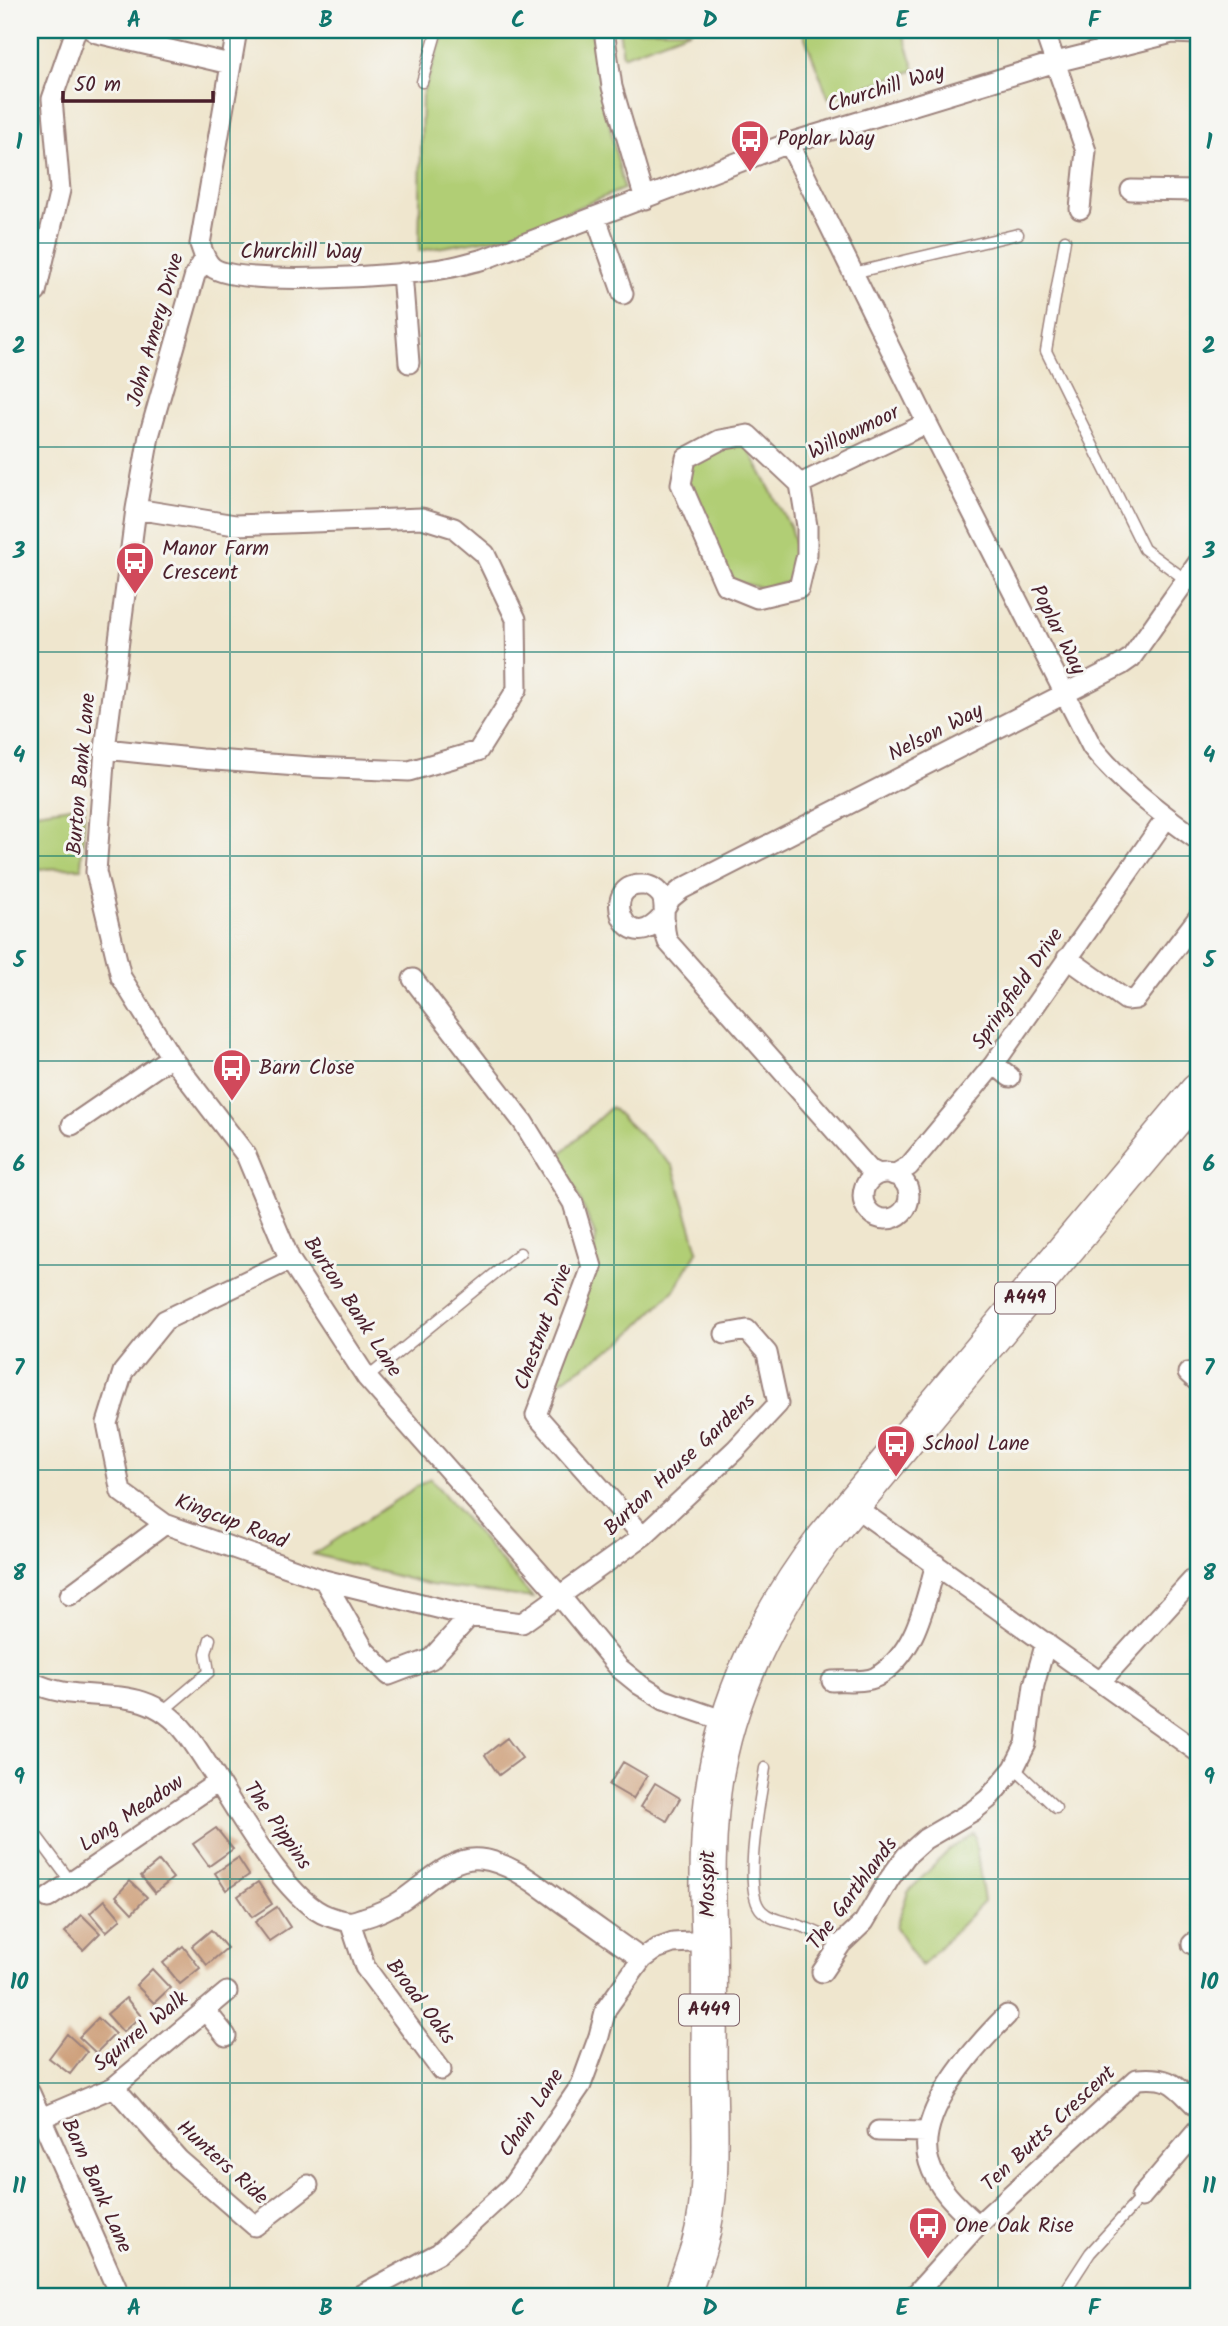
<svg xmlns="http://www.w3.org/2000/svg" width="1228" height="2326" font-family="Kalam,sans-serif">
<rect width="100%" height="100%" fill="#f6f6f2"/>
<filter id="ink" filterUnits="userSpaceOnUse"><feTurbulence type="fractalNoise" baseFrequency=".0143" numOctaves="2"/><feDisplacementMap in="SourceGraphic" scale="14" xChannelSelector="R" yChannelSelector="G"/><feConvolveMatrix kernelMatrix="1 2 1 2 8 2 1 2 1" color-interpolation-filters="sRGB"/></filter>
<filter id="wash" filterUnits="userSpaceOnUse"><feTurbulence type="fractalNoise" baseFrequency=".00686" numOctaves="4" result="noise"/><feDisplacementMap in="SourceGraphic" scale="28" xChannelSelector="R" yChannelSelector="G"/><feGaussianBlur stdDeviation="1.57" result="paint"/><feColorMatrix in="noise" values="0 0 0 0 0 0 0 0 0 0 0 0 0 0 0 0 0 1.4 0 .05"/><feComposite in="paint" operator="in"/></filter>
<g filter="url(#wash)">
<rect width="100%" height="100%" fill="#efe6ce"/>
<path fill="#b1ce74" stroke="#7e7650" stroke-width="2" d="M 445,30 L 592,30 L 598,73 L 624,189 L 507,236 L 419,251 L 422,96 Z
M 619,30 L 692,30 L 623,56 Z
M 802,30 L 902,30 L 915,70 L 829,99 Z
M 746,444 L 790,527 L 800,562 L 794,581 L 762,588 L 732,581 L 681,484 L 694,461 L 720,448 Z
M 85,805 L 81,868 L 30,869 L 30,809 L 36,812 Z
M 611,1107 L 673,1166 L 698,1250 L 675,1289 L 622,1342 L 554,1385 L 592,1267 L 596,1237 L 560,1154 Z
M 430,1478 L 533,1598 L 431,1585 L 313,1554 Z
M 974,1833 L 984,1902 L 921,1966 L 896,1927 L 908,1892 L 949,1850 Z"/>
<g id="blocks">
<path fill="#cd9f79" d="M 507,1738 L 522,1758 L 499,1775 L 485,1755 Z
M 623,1762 L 647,1776 L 633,1799 L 609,1785 Z
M 655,1783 L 680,1798 L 667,1821 L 641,1806 Z
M 216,1828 L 233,1849 L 209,1866 L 193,1844 Z
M 238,1858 L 249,1875 L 226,1890 L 215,1873 Z
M 159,1861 L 173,1878 L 155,1893 L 141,1876 Z
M 130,1881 L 147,1897 L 132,1913 L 116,1896 Z
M 258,1882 L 272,1904 L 252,1917 L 238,1896 Z
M 105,1900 L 121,1919 L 106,1932 L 90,1913 Z
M 277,1907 L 290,1927 L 269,1941 L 255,1922 Z
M 82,1915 L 100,1933 L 83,1950 L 65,1932 Z
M 211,1930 L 227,1948 L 207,1965 L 192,1946 Z
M 183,1946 L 200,1968 L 180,1984 L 163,1963 Z
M 152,1969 L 170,1988 L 154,2003 L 136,1985 Z
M 126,1998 L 141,2016 L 123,2032 L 107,2014 Z
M 98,2018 L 115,2034 L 96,2053 L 79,2037 Z
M 67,2034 L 87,2052 L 70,2074 L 49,2058 Z"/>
</g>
</g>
<g filter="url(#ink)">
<use href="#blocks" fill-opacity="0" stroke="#9c827c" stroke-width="2"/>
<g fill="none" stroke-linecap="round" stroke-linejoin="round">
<g stroke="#9c827c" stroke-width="13">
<path id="lane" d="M 422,82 L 437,30
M 1065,240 L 1046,351 L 1144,549 L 1186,580
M 853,273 L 1018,234
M 1188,1373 L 1198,1360
M 367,1378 L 520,1253
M 164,1710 L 209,1672 L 206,1653 L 210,1639
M 765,1768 C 761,1796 741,1892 762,1911 C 771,1920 785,1921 797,1925 C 812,1929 827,1937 841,1944
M 1014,1768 L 1056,1808
M 30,1827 L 71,1882
M 1062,2296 L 1090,2253 L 1141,2197"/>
</g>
<g stroke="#9c827c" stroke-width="23">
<path id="street" d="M 92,30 L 97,33 L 230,64
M 237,30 L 200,244 C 203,252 205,261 212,267 C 237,288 411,275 447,268 C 460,266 472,262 484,259 L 789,143 L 1056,62 L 1172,33 L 1198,34
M 604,30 L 612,87 L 645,199
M 1044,30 L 1086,151 L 1080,209
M 789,143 L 927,423 L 1092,747 C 1122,784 1159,812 1198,840
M 1131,190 L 1198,191
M 596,218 L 623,294
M 205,258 L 195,275 L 149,436 L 136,509 L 105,749 L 96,872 L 121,977 L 171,1057 L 246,1155 L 290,1260 L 367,1378 L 560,1596 L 619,1668 L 640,1685 L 664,1700 L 728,1722
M 402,273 L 409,363
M 36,292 L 60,190 L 52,99 L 76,30
M 800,484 L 807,526 L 807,554 L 799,588 L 757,598 L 725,585 L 681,484 L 686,458 L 720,440 L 748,435 L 800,484 L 927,423
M 105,749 L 201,759 L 311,767 L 409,771 L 478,751 L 517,689 L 516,619 L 485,554 L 454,528 L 422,518 L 235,525 L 136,509
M 664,909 L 671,898 L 682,889 L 1121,665 L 1131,658 L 1198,563
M 662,917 C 624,961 599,882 643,885 C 650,885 656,889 661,895 C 668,905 660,924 668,942 L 869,1169 L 879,1174
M 1067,958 L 1126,1000 L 1136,999 L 1198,918
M 413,979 L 523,1122 L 573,1203 L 592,1267 L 536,1415 L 643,1536
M 994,1064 L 1010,1077
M 72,1125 L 171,1057
M863 1196a23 23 0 1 1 46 0a23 23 0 1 1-46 0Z
M 894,1175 L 909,1166 L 994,1064 L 1167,817
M 290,1260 L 165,1320 L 123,1372 L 107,1423 L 121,1492 L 165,1524 L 324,1580 L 470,1616 L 522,1623 L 643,1536 L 735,1450 L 778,1404 L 767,1353 L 747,1330 L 725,1334
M 1188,1373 L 1198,1382
M 852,1505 L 1198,1752
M 324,1580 L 365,1651 L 389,1675 L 431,1659 L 470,1616
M 70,1595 L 165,1524
M 30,1681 C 85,1710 140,1675 186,1733 C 220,1776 279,1899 328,1916 C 334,1918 342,1921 348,1921 C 353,1922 359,1919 363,1918 C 377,1914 390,1908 402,1900 C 425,1885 450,1856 480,1859 C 512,1862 542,1889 568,1907 C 593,1924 617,1942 642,1959
M 832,1681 C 844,1680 865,1683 876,1677 C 916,1654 924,1605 936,1564
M 1101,1681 L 1198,1574
M 48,1898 L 218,1782
M 350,1922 L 365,1967 L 441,2070
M 1192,1944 L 1198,1939
M 822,1972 L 841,1944 L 864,1922 L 890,1878 L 906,1856 L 925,1839 L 973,1811 L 988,1799 L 1014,1768 L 1026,1744 L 1034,1685 L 1046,1642
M 205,2010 L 226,2036
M 114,2087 L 179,2160 L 255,2226 L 308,2185
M 30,2093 L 120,2296
M 41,2118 L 114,2087 L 227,1992
M 878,2131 L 926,2132
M 1141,2197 L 1198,2130
M 978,2225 C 958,2207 937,2189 929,2162 C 914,2114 975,2047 1007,2015
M 359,2296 L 439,2253 L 512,2186 L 581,2085 L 599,2036 L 606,2009 L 642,1959 L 656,1949 L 673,1943 L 709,1941
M 914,2296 L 978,2225 L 1137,2079 C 1172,2076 1174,2085 1198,2108"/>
</g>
<g stroke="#9c827c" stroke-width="38">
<path id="highway" d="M 682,2296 C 687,2280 694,2263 699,2246 C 715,2189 709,2126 709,2067 C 709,2025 710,1982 709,1940 C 707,1890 707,1841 713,1792 C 725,1699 769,1611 825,1538 L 1198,1091"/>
</g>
<use href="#lane" stroke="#fff" stroke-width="10"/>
<use href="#street" stroke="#fff" stroke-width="19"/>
<use href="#highway" stroke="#fff" stroke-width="35"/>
</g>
</g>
<path fill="none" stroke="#0f766e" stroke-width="2" stroke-opacity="0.55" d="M 230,30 L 230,2296M 422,30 L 422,2296M 614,30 L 614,2296M 806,30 L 806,2296M 998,30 L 998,2296M 30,243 L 1198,243M 30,447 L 1198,447M 30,652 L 1198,652M 30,856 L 1198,856M 30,1061 L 1198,1061M 30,1265 L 1198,1265M 30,1470 L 1198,1470M 30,1674 L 1198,1674M 30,1879 L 1198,1879M 30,2083 L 1198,2083"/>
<defs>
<g id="bus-pin" transform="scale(2.0125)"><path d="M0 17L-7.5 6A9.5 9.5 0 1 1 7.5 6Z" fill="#d1495b" stroke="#f6f6f2"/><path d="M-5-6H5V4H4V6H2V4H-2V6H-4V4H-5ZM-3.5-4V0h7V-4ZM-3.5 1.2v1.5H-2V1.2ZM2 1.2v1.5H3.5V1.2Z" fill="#fff"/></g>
</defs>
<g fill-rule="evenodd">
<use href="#bus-pin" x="750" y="139"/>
<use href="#bus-pin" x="135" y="561"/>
<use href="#bus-pin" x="232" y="1068"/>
<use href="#bus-pin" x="896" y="1444"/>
<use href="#bus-pin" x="928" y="2226"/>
</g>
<g text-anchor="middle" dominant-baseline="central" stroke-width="6" stroke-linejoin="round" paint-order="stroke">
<g fill="#f6f6f2" stroke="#7e6067" stroke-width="2">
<rect x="995" y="1282.5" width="60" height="31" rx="5"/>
<rect x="679" y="1994.5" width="60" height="31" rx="5"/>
</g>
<g font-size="19" font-weight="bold" fill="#4a1f2b">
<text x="1025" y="1298">A449</text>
<text x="709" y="2010">A449</text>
</g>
<g font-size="21" fill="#4a1f2b" stroke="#f6f6f2">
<text transform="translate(886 89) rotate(-17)">Churchill Way</text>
<text x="301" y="252">Churchill Way</text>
<text transform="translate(156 330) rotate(-74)">John Amery Drive</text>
<text transform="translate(854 433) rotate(-26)">Willowmoor</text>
<text transform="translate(1057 630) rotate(63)">Poplar Way</text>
<text transform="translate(936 733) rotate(-27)">Nelson Way</text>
<text transform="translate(82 774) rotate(-85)">Burton Bank Lane</text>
<text transform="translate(1018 989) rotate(-55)">Springfield Drive</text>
<text transform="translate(352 1307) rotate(57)">Burton Bank Lane</text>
<text transform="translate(544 1327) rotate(-70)">Chestnut Drive</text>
<text transform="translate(680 1465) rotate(-43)">Burton House Gardens</text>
<text transform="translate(231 1522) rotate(21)">Kingcup Road</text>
<text transform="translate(132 1814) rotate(-34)">Long Meadow</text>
<text transform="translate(277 1826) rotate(55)">The Pippins</text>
<text transform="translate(708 1884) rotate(-90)">Mosspit</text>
<text transform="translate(853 1894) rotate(-53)">The Garthlands</text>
<text transform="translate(420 2002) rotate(53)">Broad Oaks</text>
<text transform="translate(141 2032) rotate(-39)">Squirrel Walk</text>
<text transform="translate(532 2113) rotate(-57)">Chain Lane</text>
<text transform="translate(1049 2129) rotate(-43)">Ten Butts Crescent</text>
<text transform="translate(222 2163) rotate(42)">Hunters Ride</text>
<text transform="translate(96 2186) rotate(66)">Barn Bank Lane</text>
</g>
<g font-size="21" fill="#4a1f2b" stroke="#f6f6f2" text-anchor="start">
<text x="777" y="139">Poplar Way</text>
<text x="162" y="549">Manor Farm<tspan x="162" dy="24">Crescent</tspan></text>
<text x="259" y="1068">Barn Close</text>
<text x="923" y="1444">School Lane</text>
<text x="955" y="2226">One Oak Rise</text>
</g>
</g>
<rect width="1228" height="2326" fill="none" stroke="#f6f6f2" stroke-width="77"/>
<path d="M63 91v10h150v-10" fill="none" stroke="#4a1f2b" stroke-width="3.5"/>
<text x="74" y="91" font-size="21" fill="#4a1f2b" stroke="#f6f6f2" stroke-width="5" paint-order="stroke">50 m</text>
<rect x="38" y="38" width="1152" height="2250" fill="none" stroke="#0f766e" stroke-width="2.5"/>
<g font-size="23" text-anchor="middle" font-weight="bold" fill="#0f766e">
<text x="134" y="27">A</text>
<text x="326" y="27">B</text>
<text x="518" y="27">C</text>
<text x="710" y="27">D</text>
<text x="902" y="27">E</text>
<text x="1094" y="27">F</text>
<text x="19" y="149">1</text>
<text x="1209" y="149">1</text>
<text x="19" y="353">2</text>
<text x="1209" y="353">2</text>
<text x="19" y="558">3</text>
<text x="1209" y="558">3</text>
<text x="19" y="762">4</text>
<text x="1209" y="762">4</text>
<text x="19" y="967">5</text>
<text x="1209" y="967">5</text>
<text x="19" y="1171">6</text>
<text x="1209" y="1171">6</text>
<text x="19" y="1375">7</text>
<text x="1209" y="1375">7</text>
<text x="19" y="1580">8</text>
<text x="1209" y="1580">8</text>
<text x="19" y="1784">9</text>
<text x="1209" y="1784">9</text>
<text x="19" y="1989">10</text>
<text x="1209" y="1989">10</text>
<text x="19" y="2193">11</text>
<text x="1209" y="2193">11</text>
<text x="134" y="2315">A</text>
<text x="326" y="2315">B</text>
<text x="518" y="2315">C</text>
<text x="710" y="2315">D</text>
<text x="902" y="2315">E</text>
<text x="1094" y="2315">F</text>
</g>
</svg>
